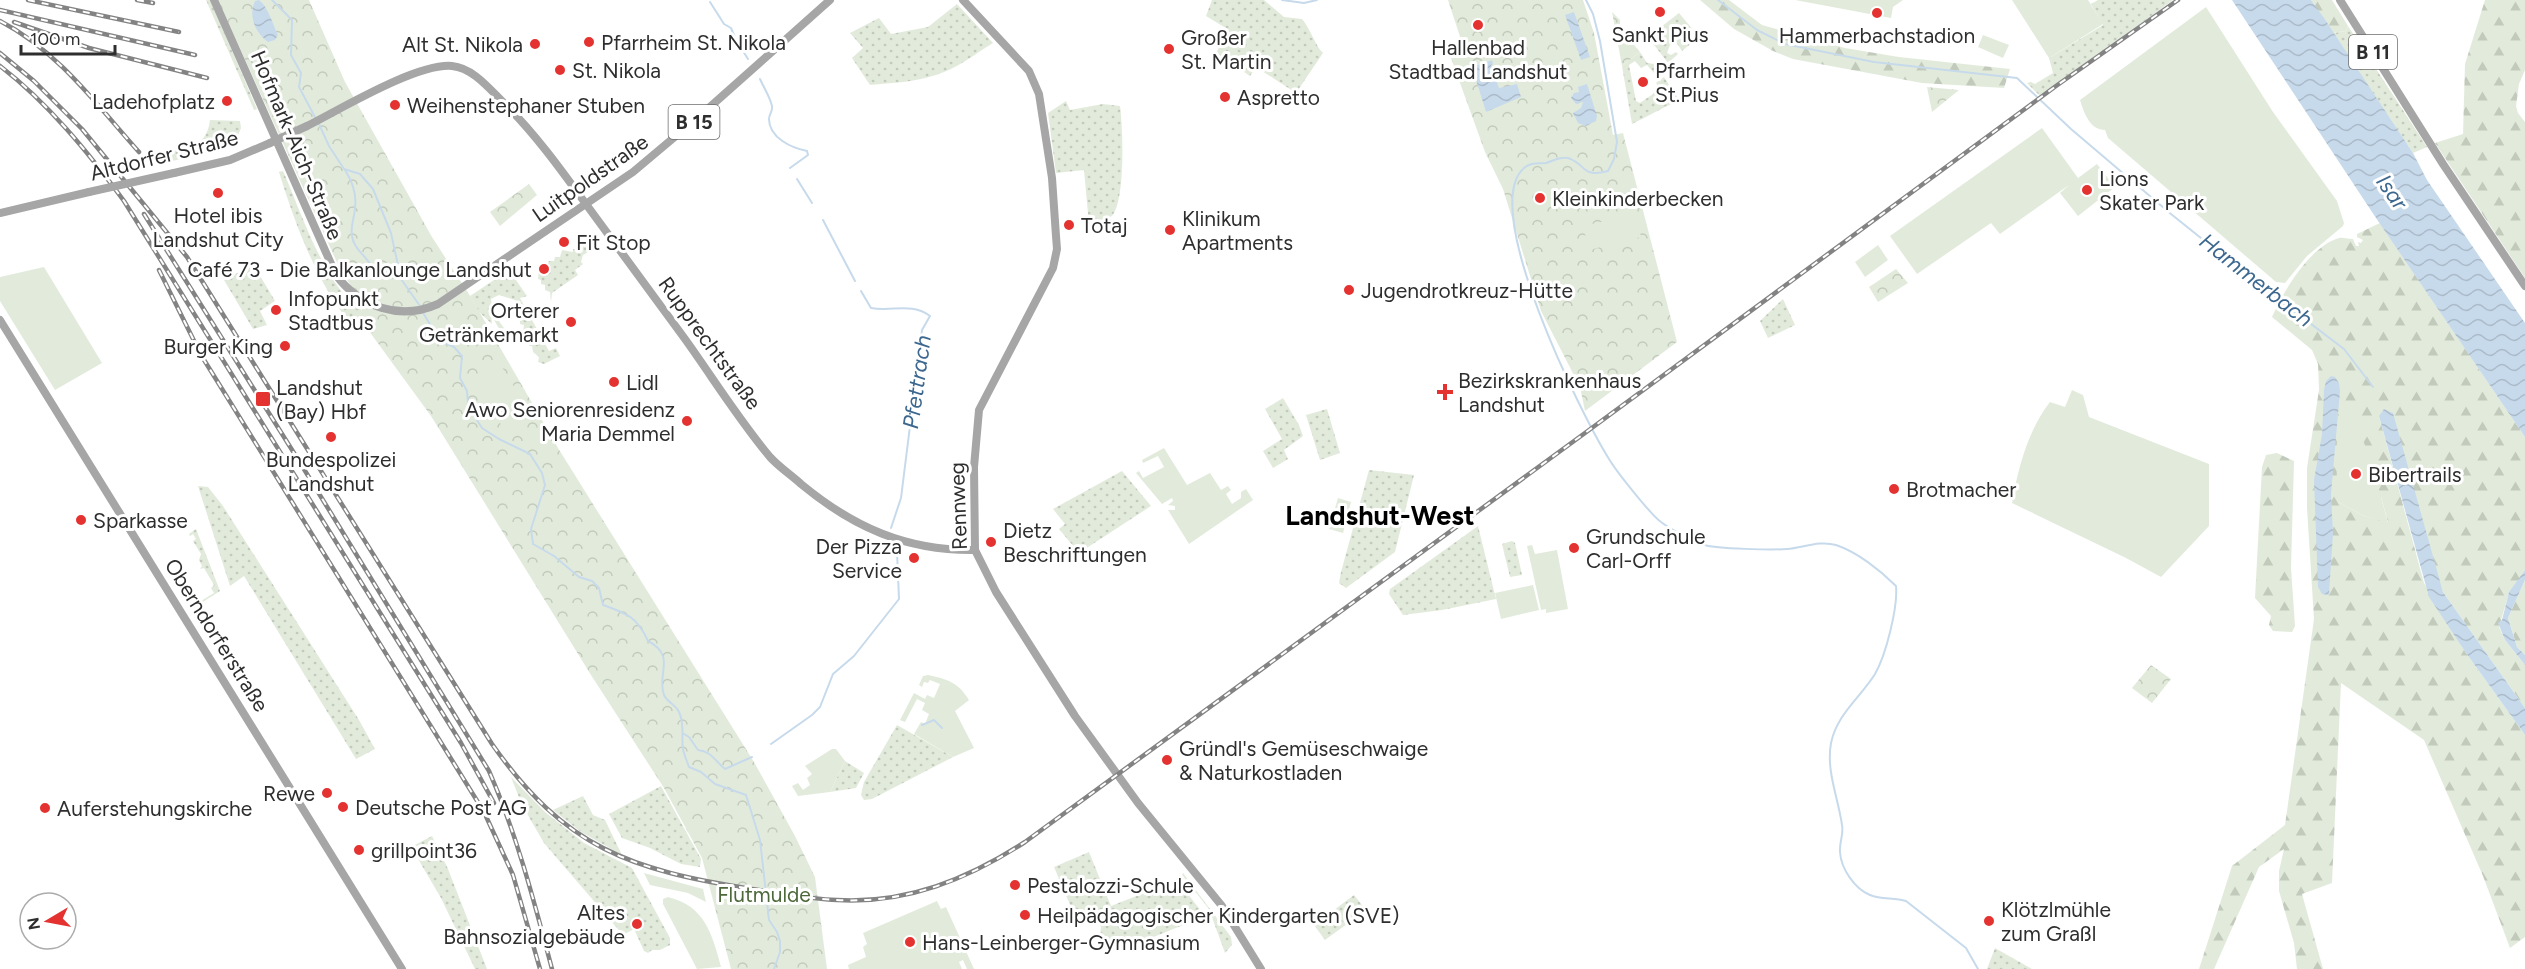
<svg xmlns="http://www.w3.org/2000/svg" width="2525" height="969" font-family="Figtree,sans-serif">
<defs>
<pattern id="grass-dots" width="8" height="8" patternUnits="userSpaceOnUse" patternTransform="scale(1.5)"><rect width="8" height="8" fill="#e2ebdb"/><path d="M2 2h.1M6 6h.1" fill="none" stroke="#c2cabc" stroke-width="1.8" stroke-linecap="round"/></pattern>
<pattern id="forest-firs" width="22" height="20" patternUnits="userSpaceOnUse" patternTransform="scale(1.5)"><rect width="22" height="20" fill="#e2ebdb"/><path d="M5 1l3.5 6h-7zM16 11l3.5 6h-7z" fill="#c2cabc"/></pattern>
<pattern id="park-crowns" width="20" height="18" patternUnits="userSpaceOnUse" patternTransform="scale(1.5)"><rect width="20" height="18" fill="#e2ebdb"/><path d="M2 6a3 3 0 1 1 6 0M12 15a3 3 0 1 1 6 0" fill="none" stroke="#c2cabc"/></pattern>
<pattern id="water-waves" width="16" height="10" patternUnits="userSpaceOnUse" patternTransform="scale(1.5)"><rect width="16" height="10" fill="#c7daeb"/><path d="M0 5q4-4 8 0t8 0" fill="none" stroke="#abbbca"/></pattern>
</defs>
<rect width="100%" height="100%" fill="#fff"/>
<path fill="url(#grass-dots)" d="M 206,0 L 210,0 L 215,11 L 257,109 L 254,110 Z
M 1212,0 L 1264,0 L 1284,17 L 1302,19 C 1311,30 1316,47 1323,53 L 1296,93 L 1256,67 L 1250,76 L 1216,53 L 1229,30 L 1206,16 Z
M 2098,0 L 2173,0 L 2041,97 L 2027,83 L 2031,82 L 2035,84 L 2053,73 L 2049,58 L 2103,25 L 2091,4 Z
M 957,4 L 993,43 C 975,54 956,69 936,75 C 915,82 892,83 870,85 L 852,58 L 863,48 L 850,33 L 879,18 L 891,34 L 928,27 Z
M 1679,13 L 1699,37 L 1682,51 L 1676,42 L 1670,45 L 1667,53 L 1671,55 L 1676,52 L 1678,54 L 1668,63 L 1648,37 Z
M 2348,26 L 2427,147 L 2413,153 L 2333,33 L 2346,31 Z
M 1640,52 L 1647,63 L 1655,64 L 1659,70 L 1654,73 L 1647,65 L 1641,68 L 1635,61 L 1629,65 L 1636,101 L 1640,103 L 1660,89 L 1656,83 L 1664,77 L 1679,100 L 1632,124 L 1622,66 Z
M 1066,101 L 1070,110 L 1103,104 L 1120,106 C 1123,127 1125,195 1114,213 C 1108,222 1099,223 1089,224 L 1084,170 L 1056,173 L 1048,113 Z
M 210,120 L 240,121 L 241,128 L 236,141 L 219,150 L 168,162 C 177,135 205,158 210,120 Z
M 283,171 C 300,209 326,290 362,310 L 353,327 C 317,284 295,224 279,172 Z
M 592,237 L 599,246 L 583,255 L 581,262 L 583,264 L 575,270 L 578,275 L 552,293 L 551,302 L 550,292 L 545,290 L 545,285 L 541,284 L 541,280 L 538,279 L 539,271 L 542,271 L 543,266 L 547,266 L 549,261 L 554,261 L 555,257 L 560,257 L 562,250 L 573,252 L 573,249 L 578,250 L 579,245 L 587,246 L 588,240 Z
M 252,262 L 275,301 L 260,311 L 267,325 L 253,329 L 224,280 L 249,267 L 248,265 Z
M 509,270 L 527,296 L 520,298 L 549,351 L 556,348 L 560,356 L 544,364 L 538,362 L 539,357 L 533,352 L 532,346 L 529,346 L 529,342 L 526,341 L 527,332 L 523,332 L 524,325 L 520,324 L 520,320 L 516,319 L 516,315 L 513,314 L 515,300 L 499,295 L 491,299 L 493,313 L 504,328 L 500,330 L 491,315 L 492,324 L 479,312 L 470,296 Z
M 1783,299 L 1795,325 L 1768,338 L 1760,321 Z
M 1283,398 L 1299,425 L 1303,436 L 1284,450 L 1288,459 L 1273,468 L 1263,451 L 1282,439 L 1265,409 Z
M 1327,409 L 1340,453 L 1320,460 L 1306,415 Z
M 1369,470 L 1414,475 L 1395,552 L 1346,588 L 1339,583 L 1341,572 Z
M 1122,471 L 1151,506 L 1079,553 L 1059,529 L 1065,524 L 1053,509 Z
M 198,486 L 208,487 L 223,506 L 359,720 L 375,749 L 356,759 L 244,576 L 230,586 Z
M 1478,526 L 1496,599 L 1442,610 L 1403,615 L 1389,594 L 1390,589 Z
M 196,529 L 220,591 L 195,607 L 191,601 L 192,599 L 196,604 L 214,593 L 211,588 L 214,585 L 204,568 L 200,569 L 202,566 L 199,560 L 201,554 L 193,541 L 196,539 L 193,534 L 190,536 L 189,534 Z
M 1512,541 L 1515,543 L 1522,575 L 1510,577 L 1502,544 Z
M 897,725 L 953,757 L 872,799 L 864,800 L 861,795 L 864,782 Z
M 845,761 L 864,773 L 856,788 L 830,792 Z
M 511,777 L 545,812 L 584,843 L 632,868 L 670,938 L 670,945 L 660,950 L 652,950 L 648,953 L 644,951 L 634,929 L 623,935 L 544,843 L 522,805 Z
M 661,786 L 701,859 L 700,867 L 681,864 L 650,848 L 622,838 L 609,814 Z
M 583,796 L 593,815 L 605,820 L 622,855 L 581,832 L 553,810 Z
M 432,836 L 448,869 L 487,969 L 475,969 L 441,898 L 411,847 Z
M 1089,852 L 1111,906 L 1177,880 L 1205,916 L 1117,952 L 1110,950 L 1100,936 L 1101,927 L 1092,914 L 1083,911 L 1074,914 L 1054,867 Z
M 1183,873 L 1231,937 L 1232,945 L 1225,953 L 1209,909 L 1182,875 Z
M 1354,895 L 1366,910 L 1325,940 L 1314,925 Z
M 1995,948 L 2032,969 L 1987,969 Z"/>
<path fill="url(#forest-firs)" fill-rule="evenodd" d="M 1700,0 L 1729,0 L 1762,25 L 1845,48 L 1899,57 L 2010,69 L 2004,88 L 1922,83 L 1793,59 L 1773,51 L 1734,29 Z
M 2311,0 L 2332,0 L 2348,26 L 2346,31 L 2333,33 Z
M 2485,0 L 2525,0 L 2525,70 L 2519,84 L 2516,106 L 2518,113 L 2525,122 L 2525,278 L 2435,143 L 2463,134 L 2465,64 Z
M 2380,223 L 2525,437 L 2525,570 L 2509,593 L 2499,627 L 2505,640 L 2525,665 L 2525,708 L 2443,592 L 2428,546 L 2379,416 L 2424,583 L 2466,653 L 2525,735 L 2525,937 L 2510,948 L 2483,876 L 2424,740 L 2341,683 L 2332,883 L 2302,894 L 2323,969 L 2297,969 L 2294,943 L 2279,891 L 2279,871 L 2284,849 L 2259,867 L 2214,969 L 2199,969 L 2232,866 L 2285,825 L 2314,619 L 2307,508 L 2307,468 L 2319,390 L 2318,364 L 2312,350 L 2272,317 C 2283,292 2310,246 2339,238 C 2343,237 2348,239 2353,239 L 2356,246 L 2359,246 L 2358,242 L 2361,243 L 2363,240 L 2357,237 L 2357,234 ZM 2381,497 L 2388,522 L 2364,516 L 2338,502 Z
M 2277,453 L 2294,461 L 2291,568 L 2295,626 L 2292,632 L 2273,631 L 2269,625 L 2271,616 L 2255,598 L 2262,467 L 2266,455 Z
M 2525,580 L 2525,655 L 2517,647 L 2508,618 Z"/>
<path fill="url(#park-crowns)" d="M 218,0 L 309,0 L 345,82 L 432,237 L 472,299 L 558,448 L 754,762 L 795,836 L 815,877 L 827,969 L 731,969 L 702,858 L 664,788 L 591,675 L 431,416 L 358,316 L 362,310 L 358,297 L 339,267 Z
M 1448,0 L 1583,0 L 1594,33 L 1613,135 L 1623,133 L 1677,342 L 1585,411 L 1580,387 L 1541,311 L 1503,189 L 1485,152 L 1451,58 L 1465,52 Z
M 1612,12 L 1620,20 L 1620,28 L 1640,52 L 1622,66 Z
M 1927,87 L 1959,90 L 1932,112 Z
M 529,184 L 537,195 L 500,226 L 490,212 Z
M 1896,269 L 1908,283 L 1878,302 L 1869,287 Z
M 2151,665 L 2171,679 L 2152,703 L 2132,688 Z"/>
<path fill="#e2ebdb" d="M 1795,0 L 1903,0 L 1893,7 L 1891,18 Z
M 2012,0 L 2088,0 L 2103,24 L 2049,58 Z
M 2206,7 L 2273,112 L 2337,201 L 2344,223 L 2343,226 L 2307,256 L 2285,283 L 2276,282 L 2108,138 L 2105,130 C 2090,130 2084,113 2080,100 Z
M 1983,35 L 2009,45 L 2003,58 L 1978,47 Z
M 2042,128 L 2078,178 L 2097,164 L 2115,187 L 2078,216 L 2060,193 L 2069,185 L 2000,234 L 1991,223 L 1917,274 L 1890,236 Z
M 1636,214 L 1641,237 L 1589,250 L 1583,226 Z
M 1878,245 L 1888,260 L 1865,277 L 1855,262 Z
M 44,267 L 102,363 L 55,390 L 0,301 L 0,277 Z
M 502,367 L 531,414 L 505,431 L 476,384 Z
M 2072,390 L 2083,395 L 2089,417 L 2209,464 L 2209,526 L 2161,577 L 2126,558 L 2012,503 C 2018,468 2028,430 2050,402 L 2065,407 Z
M 2346,413 C 2367,432 2380,495 2388,523 L 2364,516 L 2338,502 C 2338,479 2331,431 2346,413 Z
M 1164,448 L 1187,485 L 1210,473 L 1221,490 L 1228,486 L 1231,490 L 1226,494 L 1232,504 L 1241,498 L 1241,492 L 1246,489 L 1253,500 L 1189,544 L 1168,510 L 1175,510 L 1175,506 L 1168,505 L 1173,501 L 1172,498 L 1162,504 L 1136,473 L 1139,471 L 1143,478 L 1164,467 L 1158,456 L 1143,463 L 1142,460 Z
M 1338,498 L 1351,502 L 1343,533 L 1329,529 Z
M 1532,545 L 1535,554 L 1557,550 L 1568,609 L 1546,613 L 1546,609 L 1541,610 L 1527,546 Z
M 1533,585 L 1539,610 L 1501,619 L 1495,593 Z
M 928,675 C 947,679 958,682 969,700 L 955,711 L 974,748 L 953,757 L 914,734 L 921,722 L 925,724 L 929,714 L 922,710 L 925,703 L 917,699 L 905,722 L 900,720 L 914,693 L 925,699 L 927,695 L 934,698 L 940,684 L 930,680 L 928,683 L 924,682 L 922,687 L 919,685 L 923,676 Z
M 832,749 L 836,749 L 845,761 L 830,792 L 798,796 L 792,786 L 798,783 L 803,790 L 810,785 L 807,778 L 812,774 L 805,766 Z
M 644,873 L 703,889 L 706,902 L 688,893 L 650,885 Z
M 668,897 C 705,906 712,934 721,967 L 697,969 L 663,904 L 663,899 Z
M 937,901 L 941,909 L 946,907 L 974,969 L 967,969 L 963,960 L 959,962 L 962,969 L 849,969 L 848,965 L 866,957 L 863,947 L 867,944 L 863,933 Z"/>
<path fill="url(#water-waves)" d="M 259,0 C 269,8 272,23 278,35 L 275,40 L 268,42 C 255,32 248,16 255,1 Z
M 2232,0 L 2311,0 L 2324,18 L 2413,153 L 2427,180 L 2525,323 L 2525,437 L 2374,215 Z
M 1574,12 L 1590,57 L 1581,60 L 1565,15 Z
M 1492,60 L 1493,64 L 1491,65 L 1499,88 L 1517,84 L 1521,97 L 1486,112 L 1472,67 Z
M 1587,84 L 1597,116 L 1596,121 L 1586,126 L 1578,123 L 1573,113 L 1581,108 L 1583,102 L 1576,104 L 1571,98 L 1574,93 L 1579,92 L 1578,87 Z
M 2331,376 L 2335,377 L 2339,383 L 2340,391 L 2331,494 L 2333,533 L 2329,595 L 2322,594 L 2318,587 L 2314,480 L 2322,434 L 2324,390 L 2326,381 Z
M 2384,409 L 2393,413 L 2443,592 L 2525,708 L 2525,735 L 2466,653 L 2429,597 L 2379,416 Z
M 2525,570 L 2525,580 L 2508,618 L 2517,647 L 2525,655 L 2525,665 L 2505,640 L 2498,623 L 2502,620 L 2509,592 Z"/>
<g fill="none" stroke-linecap="round" stroke-linejoin="round">
<path stroke="#c7daeb" stroke-width="2" d="M 272,0 L 292,20 L 291,55 L 301,73 L 299,87 L 316,119
M 1282,0 L 1304,3 L 1317,0
M 1586,0 L 1593,14 L 1600,41 L 1617,142 L 1614,159 L 1608,171 C 1580,178 1587,164 1568,158 C 1560,156 1553,161 1546,163 C 1538,164 1531,162 1524,168 C 1478,208 1582,416 1609,459 C 1616,471 1651,515 1661,522 C 1670,529 1694,542 1705,545 C 1716,549 1774,550 1787,549 C 1803,548 1819,540 1836,545 C 1857,552 1880,570 1896,586 C 1898,607 1886,655 1875,674 C 1860,698 1837,714 1831,743 C 1826,771 1838,797 1842,825 C 1844,834 1839,843 1840,852 C 1841,869 1855,889 1870,895 C 1882,900 1894,897 1906,901 L 1966,948 L 1978,969
M 1718,0 L 1757,30 L 1785,44 L 1874,62 L 2017,78 L 2071,129 L 2171,214 L 2252,279 L 2344,349 L 2373,387
M 710,2 L 724,24 L 731,28 L 736,40 L 748,59
M 760,79 C 764,88 770,97 772,106 C 773,111 769,114 769,119 C 769,138 792,148 807,151 L 808,155 L 790,168
M 319,124 L 329,146 L 344,169 L 360,174 L 373,189 L 391,233 L 401,279 L 420,306
M 345,170 C 352,181 357,193 355,207 C 355,216 350,226 352,236 C 354,250 366,255 372,267 L 401,279
M 797,179 L 812,203
M 823,220 L 855,281
M 861,291 L 871,308 C 892,312 912,302 930,316 L 922,330 L 901,498 L 891,528
M 422,311 L 440,341 L 454,347 L 462,356 L 460,378 L 467,391 L 468,404 L 473,414 L 482,428 L 499,439 L 530,454 L 542,473 L 545,485 L 531,529 L 533,544 L 554,556 L 579,577 L 592,581 L 599,588 L 603,605 C 628,614 637,617 648,641 C 677,656 656,675 664,695 C 667,702 676,705 679,712 C 685,724 681,737 683,749 C 684,755 687,761 689,767 L 701,772 L 715,784 L 746,795 L 760,840 L 769,920 L 777,932 L 780,941 L 780,952 L 774,969
M 922,725 L 934,720 L 942,728
M 684,734 L 689,737 L 698,750 C 711,751 715,761 725,769 L 752,757
M 771,744 L 812,715 L 820,707 L 833,674 L 854,656 L 899,599 L 897,552"/>
<path stroke="#a6a6a6" stroke-width="8" d="M 214,0 L 336,275 C 360,307 400,321 438,304 L 633,172 L 702,114 L 830,0
M 963,0 L 1029,71 L 1039,94 L 1052,178 L 1056,236 L 1057,249 L 1053,268 L 979,410 L 974,467 L 975,550 L 996,592 L 1075,716 L 1138,803 L 1222,906 L 1261,969
M 2340,0 L 2443,164 L 2525,286
M 307,126 C 341,109 417,63 452,66 C 474,68 491,91 506,105 C 535,134 559,167 583,200 C 617,246 651,292 685,339 C 713,378 739,420 770,457 C 779,467 791,475 801,484 C 853,527 906,551 975,550
M 174,173 L 230,160 L 270,143
M 0,213 L 89,192
M 0,320 L 402,969"/>
<g stroke="#838383" stroke-width="4.5">
<path id="rail" d="M 28,0 L 179,32
M 137,0 L 153,3
M 0,10 L 195,55
M 0,21 C 58,51 96,104 139,152
M 14,22 L 89,48 L 207,78
M 0,53 L 34,81 L 82,129 L 187,257 L 492,744 C 565,848 630,870 752,889 C 780,893 809,899 837,900 C 907,904 968,879 1025,842 L 1585,433 L 2056,86 L 2178,0
M 0,66 C 48,103 88,152 124,201 L 461,743 L 494,803
M 144,214 L 299,461 L 489,771 C 517,835 534,901 552,969
M 159,270 L 201,355 L 484,812 L 513,875 L 540,969"/>
</g>
<use href="#rail" stroke="#fff" stroke-width="2" stroke-dasharray="7" stroke-linecap="butt"/>
<path stroke="#a6a6a6" stroke-width="8" d="M 270,143 L 307,126
M 89,192 L 174,173"/>
</g>
<g fill="#e43230" stroke="#fff" stroke-width="2">
<circle cx="1660" cy="12" r="6"/>
<circle cx="1877" cy="13" r="6"/>
<circle cx="1478" cy="25" r="6"/>
<circle cx="589" cy="42" r="6"/>
<circle cx="535" cy="44" r="6"/>
<circle cx="1169" cy="49" r="6"/>
<circle cx="560" cy="70" r="6"/>
<circle cx="1643" cy="82" r="6"/>
<circle cx="1225" cy="97" r="6"/>
<circle cx="227" cy="101" r="6"/>
<circle cx="395" cy="105" r="6"/>
<circle cx="2087" cy="190" r="6"/>
<circle cx="218" cy="193" r="6"/>
<circle cx="1540" cy="198" r="6"/>
<circle cx="1069" cy="225" r="6"/>
<circle cx="1170" cy="230" r="6"/>
<circle cx="564" cy="242" r="6"/>
<circle cx="544" cy="269" r="6"/>
<circle cx="1349" cy="290" r="6"/>
<circle cx="276" cy="310" r="6"/>
<circle cx="571" cy="322" r="6"/>
<circle cx="285" cy="346" r="6"/>
<circle cx="614" cy="382" r="6"/>
<path d="M1442 383h6v6h6v6h-6v6h-6v-6h-6v-6h6z"/>
<rect x="255" y="391" width="16" height="16" rx="3"/>
<circle cx="687" cy="421" r="6"/>
<circle cx="331" cy="437" r="6"/>
<circle cx="2356" cy="474" r="6"/>
<circle cx="1894" cy="489" r="6"/>
<circle cx="81" cy="520" r="6"/>
<circle cx="991" cy="542" r="6"/>
<circle cx="1574" cy="548" r="6"/>
<circle cx="914" cy="558" r="6"/>
<circle cx="1167" cy="760" r="6"/>
<circle cx="327" cy="793" r="6"/>
<circle cx="343" cy="807" r="6"/>
<circle cx="45" cy="808" r="6"/>
<circle cx="359" cy="850" r="6"/>
<circle cx="1015" cy="885" r="6"/>
<circle cx="1025" cy="915" r="6"/>
<circle cx="1989" cy="921" r="6"/>
<circle cx="637" cy="924" r="6"/>
<circle cx="910" cy="942" r="6"/>
</g>
<g text-anchor="middle" dominant-baseline="central" stroke-width="6" stroke-linejoin="round" paint-order="stroke">
<g fill="#fff" stroke="#6d6d6d" stroke-width="1.5">
<rect x="2349" y="35" width="48" height="34" rx="4.5"/>
<rect x="668.5" y="105" width="51" height="34" rx="4.5"/>
</g>
<g font-size="20" font-weight="bold" fill="#2e2e2e">
<text x="2373" y="52">B 11</text>
<text x="694" y="122">B 15</text>
</g>
<g font-size="21" fill="#2e2e2e" stroke="#fff" text-anchor="start">
<text x="1660" y="34" text-anchor="middle">Sankt Pius</text>
<text x="1877" y="35" text-anchor="middle">Hammerbachstadion</text>
<text x="1181" y="37">Großer<tspan x="1181" dy="24">St. Martin</tspan></text>
<text x="601" y="42">Pfarrheim St. Nikola</text>
<text x="523" y="44" text-anchor="end">Alt St. Nikola</text>
<text x="1478" y="47" text-anchor="middle">Hallenbad<tspan x="1478" dy="24">Stadtbad Landshut</tspan></text>
<text x="572" y="70">St. Nikola</text>
<text x="1655" y="70">Pfarrheim<tspan x="1655" dy="24">St.Pius</tspan></text>
<text x="1237" y="97">Aspretto</text>
<text x="215" y="101" text-anchor="end">Ladehofplatz</text>
<text x="407" y="105">Weihenstephaner Stuben</text>
<text x="2099" y="178">Lions<tspan x="2099" dy="24">Skater Park</tspan></text>
<text x="1552" y="198">Kleinkinderbecken</text>
<text x="218" y="215" text-anchor="middle">Hotel ibis<tspan x="218" dy="24">Landshut City</tspan></text>
<text x="1182" y="218">Klinikum<tspan x="1182" dy="24">Apartments</tspan></text>
<text x="1081" y="225">Totaj</text>
<text x="576" y="242">Fit Stop</text>
<text x="532" y="269" text-anchor="end">Café 73 - Die Balkanlounge Landshut</text>
<text x="1361" y="290">Jugendrotkreuz-Hütte</text>
<text x="288" y="298">Infopunkt<tspan x="288" dy="24">Stadtbus</tspan></text>
<text x="559" y="310" text-anchor="end">Orterer<tspan x="559" dy="24">Getränkemarkt</tspan></text>
<text x="273" y="346" text-anchor="end">Burger King</text>
<text x="1458" y="380">Bezirkskrankenhaus<tspan x="1458" dy="24">Landshut</tspan></text>
<text x="626" y="382">Lidl</text>
<text x="276" y="387">Landshut<tspan x="276" dy="24">(Bay) Hbf</tspan></text>
<text x="675" y="409" text-anchor="end">Awo Seniorenresidenz<tspan x="675" dy="24">Maria Demmel</tspan></text>
<text x="331" y="459" text-anchor="middle">Bundespolizei<tspan x="331" dy="24">Landshut</tspan></text>
<text x="2368" y="474">Bibertrails</text>
<text x="1906" y="489">Brotmacher</text>
<text x="93" y="520">Sparkasse</text>
<text x="1003" y="530">Dietz<tspan x="1003" dy="24">Beschriftungen</tspan></text>
<text x="1586" y="536">Grundschule<tspan x="1586" dy="24">Carl-Orff</tspan></text>
<text x="902" y="546" text-anchor="end">Der Pizza<tspan x="902" dy="24">Service</tspan></text>
<text x="1179" y="748">Gründl's Gemüseschwaige<tspan x="1179" dy="24">&amp; Naturkostladen</tspan></text>
<text x="315" y="793" text-anchor="end">Rewe</text>
<text x="355" y="807">Deutsche Post AG</text>
<text x="57" y="808">Auferstehungskirche</text>
<text x="371" y="850">grillpoint36</text>
<text x="1027" y="885">Pestalozzi-Schule</text>
<text x="2001" y="909">Klötzlmühle<tspan x="2001" dy="24">zum Graßl</tspan></text>
<text x="625" y="912" text-anchor="end">Altes<tspan x="625" dy="24">Bahnsozialgebäude</tspan></text>
<text x="1037" y="915">Heilpädagogischer Kindergarten (SVE)</text>
<text x="922" y="942">Hans-Leinberger-Gymnasium</text>
</g>
<g font-size="21" fill="#2e2e2e" stroke="#fff">
<text transform="translate(297 145) rotate(67)">Hofmark-Aich-Straße</text>
<text transform="translate(164 155) rotate(-14)">Altdorfer Straße</text>
<text transform="translate(590 178) rotate(-35)">Luitpoldstraße</text>
<text transform="translate(710 343) rotate(54)">Rupprechtstraße</text>
<text transform="translate(958 506) rotate(-92)">Rennweg</text>
<text transform="translate(217 635) rotate(58)">Oberndorferstraße</text>
</g>
<g font-size="21" fill="#4d693b" stroke="#fff">
<text x="764" y="894">Flutmulde</text>
</g>
<g font-size="22" font-style="italic" fill="#3c688f" stroke="#fff">
<text transform="translate(2392 192) rotate(55)">Isar</text>
<text transform="translate(2256 280) rotate(38)">Hammerbach</text>
<text transform="translate(917 382) rotate(-82)">Pfettrach</text>
</g>
<g font-size="27" font-weight="bold" fill="#000" stroke="#fff">
<text x="1380" y="515">Landshut-West</text>
</g>
</g>
<g transform="translate(48 921) rotate(260)"><circle r="28" fill="#ffffff" stroke="#ababab" stroke-width="1.5"/>
<path d="M0-4.5L10 22L0 15L-10 22Z" fill="#e43230"/>
<text y="-9" font-size="16" font-weight="bold" text-anchor="middle" fill="#2e2e2e">N</text>
</g>
<path d="M21 45v9h94v-9" fill="none" stroke="#2e2e2e" stroke-width="3"/>
<text x="30" y="45" font-size="18" fill="#2e2e2e" stroke="#ffffff" stroke-width="4.5" paint-order="stroke">100 m</text>
</svg>
